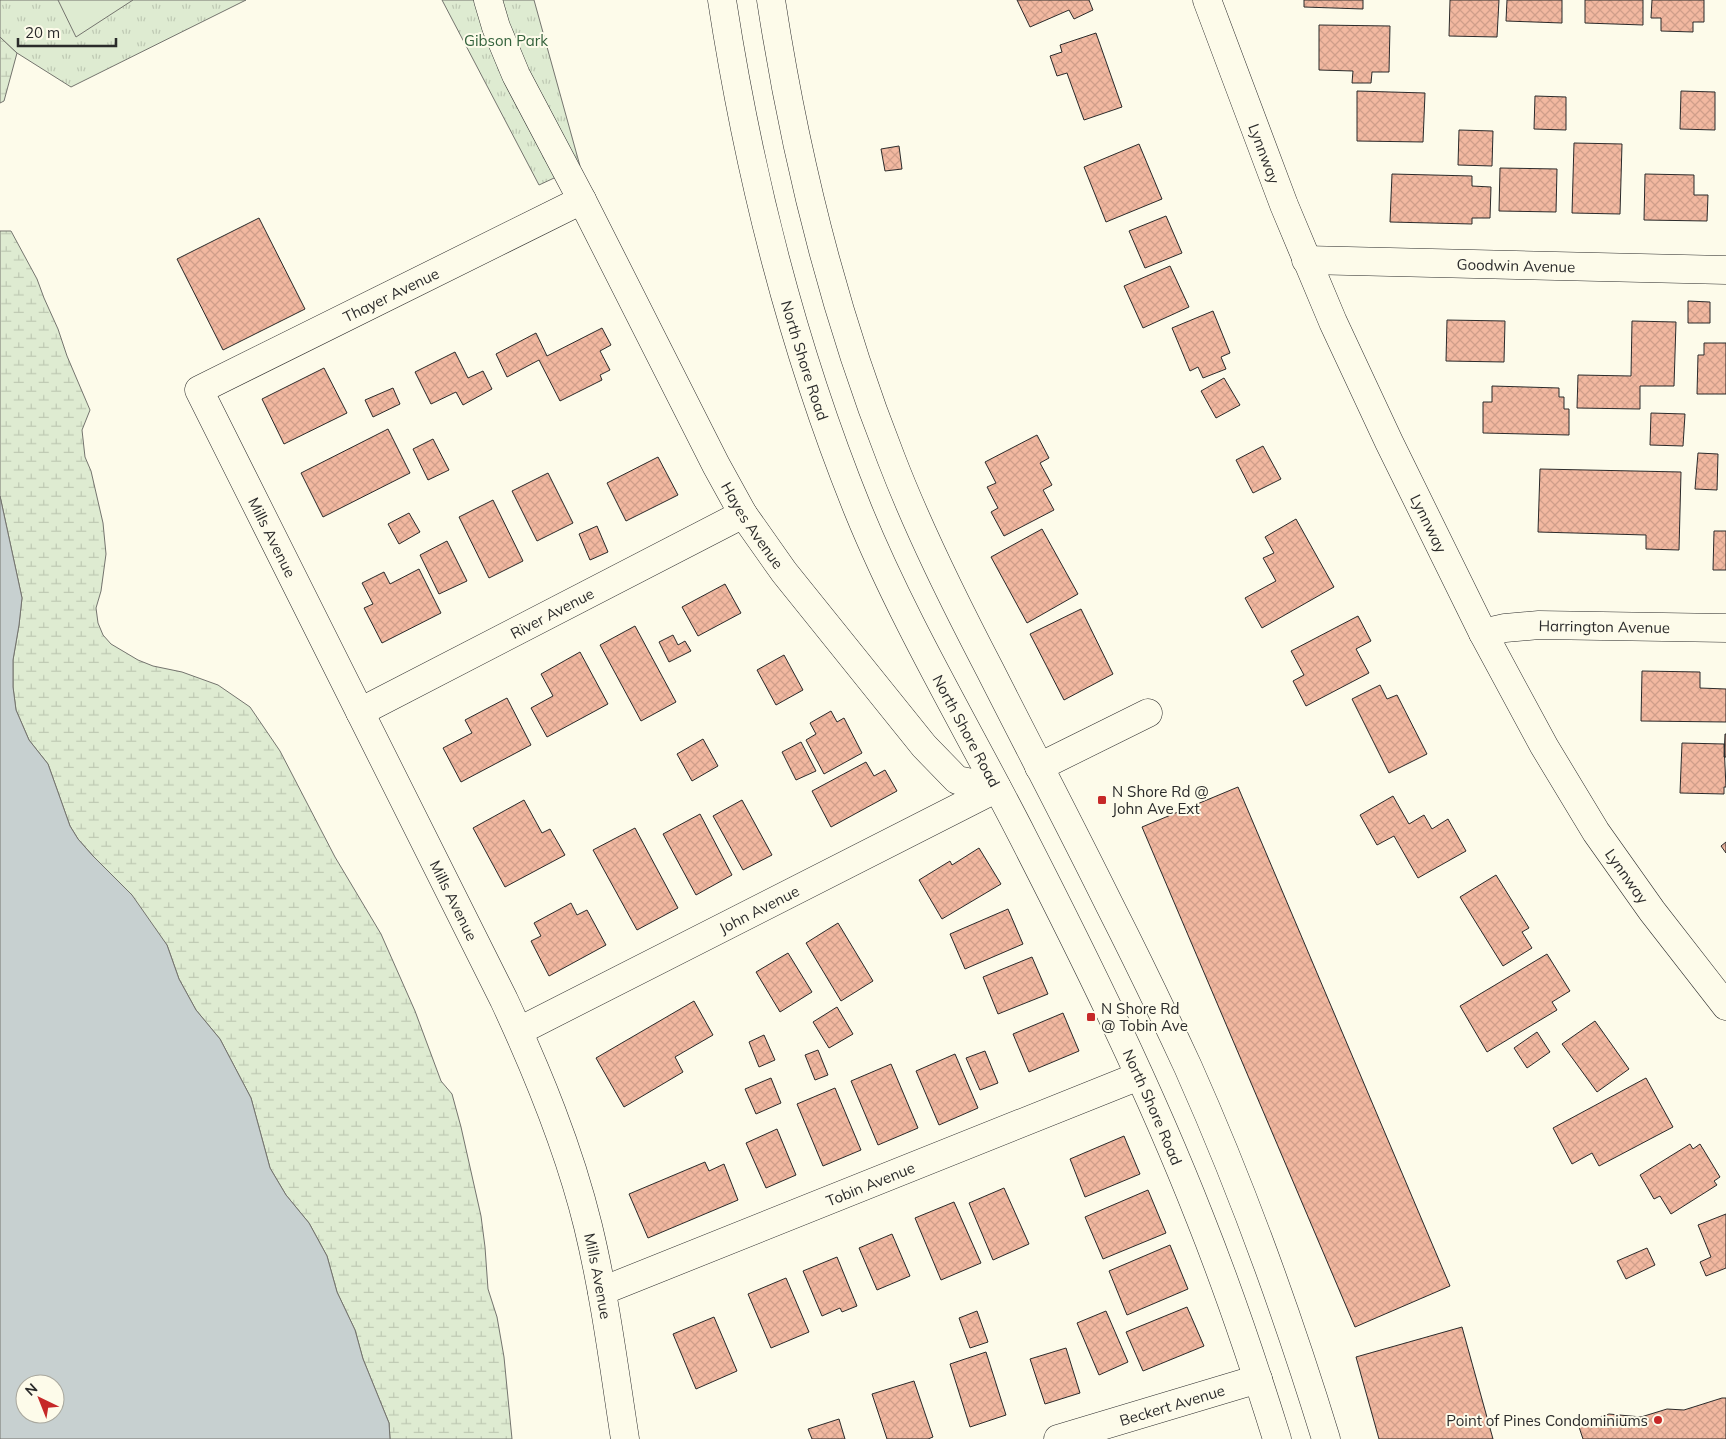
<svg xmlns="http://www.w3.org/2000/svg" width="1726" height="1439" font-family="Mulish,sans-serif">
<defs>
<pattern id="wetland-marsh" width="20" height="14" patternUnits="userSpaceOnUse" patternTransform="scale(1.25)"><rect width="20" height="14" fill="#deebd1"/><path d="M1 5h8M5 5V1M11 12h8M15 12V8" fill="none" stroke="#bfcab4"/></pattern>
<pattern id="park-tufts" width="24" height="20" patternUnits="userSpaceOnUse" patternTransform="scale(1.25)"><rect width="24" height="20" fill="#deebd1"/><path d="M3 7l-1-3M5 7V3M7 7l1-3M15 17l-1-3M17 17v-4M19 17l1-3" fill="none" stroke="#bfcab4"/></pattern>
<pattern id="building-cross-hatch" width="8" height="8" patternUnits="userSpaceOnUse" patternTransform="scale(1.25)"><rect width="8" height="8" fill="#f2b8a0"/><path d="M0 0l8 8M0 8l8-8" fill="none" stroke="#d09e8a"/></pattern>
</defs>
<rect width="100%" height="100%" fill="#fdfbea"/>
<path fill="url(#wetland-marsh)" stroke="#74746e" d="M 0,37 L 17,53 L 4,101 L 0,103 Z
M 0,231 L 11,231 L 37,279 L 44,298 L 58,329 L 67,356 L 90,410 L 82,430 L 85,457 L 91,471 L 103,523 L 106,554 L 101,591 L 96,608 L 98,623 L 103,635 L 111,644 L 138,660 L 153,666 L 182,672 L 218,685 L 250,707 L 280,751 L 335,857 L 381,934 L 415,1011 L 441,1081 L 452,1094 L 461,1127 L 481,1216 L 485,1247 L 488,1289 L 497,1317 L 504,1357 L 512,1439 L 390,1439 L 389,1423 L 363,1359 L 355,1330 L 337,1292 L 327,1256 L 309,1223 L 286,1195 L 270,1168 L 251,1098 L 220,1039 L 196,1010 L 179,979 L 167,945 L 109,874 L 78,839 L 70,826 L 48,764 L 29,740 L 16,710 L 13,687 L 13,660 L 19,625 L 22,598 L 0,496 Z"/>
<path fill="url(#park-tufts)" stroke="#74746e" d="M 0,0 L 246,0 L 71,87 L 17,53 L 0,37 Z
M 442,0 L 534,0 L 580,166 L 539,185 Z"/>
<path fill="#deebd1" stroke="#74746e" d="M 58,0 L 133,0 L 76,37 Z"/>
<path fill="#c7d0d0" stroke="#74746e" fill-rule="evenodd" d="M 0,496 L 22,598 L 19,625 L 13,660 L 13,687 L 16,710 L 29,740 L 48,764 L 70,826 L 78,839 L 92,855 L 132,895 L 167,945 L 179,979 L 196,1010 L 220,1039 L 251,1098 L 270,1168 L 286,1195 L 309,1223 L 327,1256 L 337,1292 L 355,1330 L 363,1359 L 389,1423 L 390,1439 L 0,1439 ZM 25,1384 L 55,1384 L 55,1414 L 25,1414 Z"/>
<path fill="url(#building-cross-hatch)" stroke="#2b2b2b" d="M 1017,0 L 1089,0 L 1093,10 L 1074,19 L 1069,10 L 1030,27 Z
M 1304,0 L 1363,0 L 1363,9 L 1304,7 Z
M 1450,0 L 1499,0 L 1497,37 L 1449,36 Z
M 1507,0 L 1562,0 L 1562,23 L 1506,21 Z
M 1585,0 L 1643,0 L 1643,25 L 1585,23 Z
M 1652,0 L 1704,0 L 1704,22 L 1693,22 L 1693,32 L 1661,31 L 1661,18 L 1651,18 Z
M 1319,25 L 1390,26 L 1389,72 L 1372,72 L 1371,83 L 1352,83 L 1353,71 L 1319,70 Z
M 1096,33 L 1122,107 L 1084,120 L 1067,73 L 1057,76 L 1050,56 L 1062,52 L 1060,45 Z
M 1357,91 L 1425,93 L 1423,142 L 1357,141 Z
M 1681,91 L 1715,92 L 1715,130 L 1680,129 Z
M 1535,96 L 1566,97 L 1566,130 L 1534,129 Z
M 1459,130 L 1493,131 L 1492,166 L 1458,165 Z
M 1574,143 L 1622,144 L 1620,214 L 1572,213 Z
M 1139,144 L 1162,199 L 1106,222 L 1084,167 Z
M 899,146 L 902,169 L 885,171 L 881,149 Z
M 1500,168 L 1557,169 L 1556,212 L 1499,211 Z
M 1392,174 L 1472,176 L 1472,186 L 1491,187 L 1490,218 L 1472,218 L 1472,224 L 1390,222 Z
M 1645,174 L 1694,175 L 1694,195 L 1708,195 L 1707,221 L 1644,220 Z
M 1166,216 L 1182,253 L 1145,268 L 1129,231 Z
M 259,218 L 305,309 L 223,350 L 177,259 Z
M 1170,266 L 1189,307 L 1143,328 L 1124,286 Z
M 1688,301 L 1710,302 L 1710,323 L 1688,323 Z
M 1213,311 L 1230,353 L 1221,357 L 1226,369 L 1203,378 L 1198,367 L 1190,371 L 1172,328 Z
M 1447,320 L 1505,321 L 1504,362 L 1446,361 Z
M 1632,321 L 1676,322 L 1674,386 L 1640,386 L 1640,409 L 1577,408 L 1578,375 L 1631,376 Z
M 602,328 L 611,345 L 600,351 L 610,370 L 600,375 L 602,380 L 560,401 L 539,360 L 507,377 L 496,354 L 536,333 L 547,356 Z
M 1704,343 L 1726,343 L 1726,394 L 1697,394 L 1698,355 L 1704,355 Z
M 455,352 L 468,378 L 483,371 L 492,389 L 463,405 L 456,392 L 431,404 L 415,372 Z
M 324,368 L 347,413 L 284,444 L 262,399 Z
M 1224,378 L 1240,405 L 1216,418 L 1201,391 Z
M 1492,386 L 1559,388 L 1559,397 L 1564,397 L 1564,409 L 1569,409 L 1569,435 L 1483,433 L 1483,402 L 1492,402 Z
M 393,388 L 400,404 L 373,417 L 365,400 Z
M 1651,413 L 1685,414 L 1683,446 L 1650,445 Z
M 388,429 L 410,473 L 323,517 L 301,473 Z
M 1037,435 L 1049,458 L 1040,463 L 1052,485 L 1043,490 L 1054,510 L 1004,536 L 991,512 L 998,508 L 987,487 L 996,483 L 985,462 Z
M 433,439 L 449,470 L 428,480 L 413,449 Z
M 1263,446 L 1281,479 L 1253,493 L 1236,460 Z
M 1698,453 L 1718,454 L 1717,490 L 1695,489 Z
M 658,457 L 678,495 L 626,521 L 607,483 Z
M 1540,469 L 1681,472 L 1679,550 L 1646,549 L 1646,535 L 1538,532 Z
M 548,473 L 573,523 L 537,541 L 512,491 Z
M 493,500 L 523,561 L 489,578 L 459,517 Z
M 409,513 L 420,532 L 399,544 L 388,524 Z
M 1296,519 L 1334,587 L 1262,628 L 1245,598 L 1276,581 L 1263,558 L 1274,553 L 1265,537 Z
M 597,526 L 608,552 L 590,560 L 579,534 Z
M 1042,529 L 1078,594 L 1027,623 L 991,557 Z
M 1714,531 L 1726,531 L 1726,570 L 1713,570 Z
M 447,541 L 467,581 L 439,594 L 420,555 Z
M 419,569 L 441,613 L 382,643 L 364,608 L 373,604 L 362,583 L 384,572 L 390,584 Z
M 725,584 L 741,613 L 698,636 L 682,607 Z
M 1081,609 L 1113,674 L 1064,700 L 1030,634 Z
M 1358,616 L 1371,641 L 1356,649 L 1369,673 L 1306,706 L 1293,681 L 1304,675 L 1291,651 Z
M 635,626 L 676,702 L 641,721 L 600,645 Z
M 673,635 L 678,645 L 685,641 L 691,651 L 669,662 L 659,642 Z
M 580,652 L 608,704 L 547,737 L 531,708 L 553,696 L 541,674 Z
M 784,655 L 803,690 L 776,705 L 757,670 Z
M 1642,671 L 1700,672 L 1700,688 L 1726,689 L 1726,722 L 1641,721 Z
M 1380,685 L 1387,699 L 1397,695 L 1427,754 L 1389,773 L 1352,699 Z
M 507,698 L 531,745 L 461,782 L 443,748 L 472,733 L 465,720 Z
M 831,711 L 837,722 L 844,718 L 862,753 L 824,774 L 806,740 L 816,734 L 810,723 Z
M 1725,734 L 1726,734 L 1726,757 L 1724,757 Z
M 703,739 L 718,766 L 692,781 L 677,754 Z
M 801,742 L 816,771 L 796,780 L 782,752 Z
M 1682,743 L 1724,744 L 1726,787 L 1724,787 L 1724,794 L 1680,793 Z
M 866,762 L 874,776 L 885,770 L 897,791 L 831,827 L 812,791 Z
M 1238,787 L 1450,1286 L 1355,1327 L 1142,827 Z
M 1393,796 L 1409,824 L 1424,815 L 1432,829 L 1448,819 L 1466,851 L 1418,878 L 1394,836 L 1377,845 L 1360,815 Z
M 524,800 L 542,833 L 550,829 L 565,855 L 505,887 L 473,828 Z
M 742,800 L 772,855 L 743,870 L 713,816 Z
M 700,814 L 732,875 L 696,895 L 663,834 Z
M 635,828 L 678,908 L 637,930 L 593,850 Z
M 1726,842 L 1726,853 L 1721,846 Z
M 979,848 L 1001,884 L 942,919 L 919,880 L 950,861 L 952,865 Z
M 1496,875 L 1529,928 L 1522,932 L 1532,948 L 1503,966 L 1460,897 Z
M 571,903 L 577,915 L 587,910 L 606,945 L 549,976 L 531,941 L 541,936 L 534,923 Z
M 1008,909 L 1023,944 L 965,969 L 950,934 Z
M 838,923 L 873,981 L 841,1001 L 806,943 Z
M 788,953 L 812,992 L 780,1012 L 756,972 Z
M 1547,954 L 1570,991 L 1552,1002 L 1557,1010 L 1487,1052 L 1460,1006 Z
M 1032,957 L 1048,994 L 998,1014 L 983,977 Z
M 694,1001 L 713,1035 L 675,1057 L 683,1072 L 624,1107 L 596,1058 Z
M 837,1007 L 853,1034 L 829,1048 L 813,1022 Z
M 1063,1013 L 1079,1051 L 1029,1072 L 1013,1034 Z
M 1595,1021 L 1629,1069 L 1597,1092 L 1562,1044 Z
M 1537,1032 L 1550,1052 L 1527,1068 L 1514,1048 Z
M 764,1035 L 775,1060 L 759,1067 L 749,1042 Z
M 818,1050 L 828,1075 L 815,1080 L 805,1055 Z
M 985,1051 L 998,1083 L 980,1090 L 966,1058 Z
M 955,1054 L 978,1108 L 939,1125 L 916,1071 Z
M 891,1064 L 918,1128 L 878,1145 L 851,1081 Z
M 771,1078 L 781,1103 L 756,1114 L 745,1089 Z
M 1646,1078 L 1673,1127 L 1599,1166 L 1592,1153 L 1572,1164 L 1553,1128 Z
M 835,1088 L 861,1150 L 823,1166 L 797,1104 Z
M 777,1129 L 796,1175 L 766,1188 L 746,1143 Z
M 1124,1136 L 1140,1174 L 1085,1197 L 1070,1159 Z
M 1690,1144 L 1693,1149 L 1700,1144 L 1720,1177 L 1714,1181 L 1717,1185 L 1671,1214 L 1660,1196 L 1654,1199 L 1640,1175 Z
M 705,1162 L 709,1171 L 724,1164 L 738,1200 L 648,1238 L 629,1194 Z
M 1004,1188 L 1029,1244 L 993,1260 L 969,1203 Z
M 1148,1190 L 1166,1233 L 1103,1259 L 1085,1217 Z
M 954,1202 L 981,1263 L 941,1280 L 915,1218 Z
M 1726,1214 L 1726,1268 L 1706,1276 L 1700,1262 L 1711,1257 L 1698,1225 Z
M 892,1234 L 910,1276 L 877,1290 L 859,1248 Z
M 1170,1245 L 1188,1289 L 1127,1315 L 1109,1271 Z
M 1647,1248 L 1655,1265 L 1626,1279 L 1617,1261 Z
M 837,1257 L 857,1306 L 842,1312 L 840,1308 L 822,1316 L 803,1271 Z
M 786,1278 L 809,1332 L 771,1348 L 748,1294 Z
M 1187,1307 L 1204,1346 L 1143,1371 L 1126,1332 Z
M 977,1311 L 988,1342 L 970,1348 L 959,1318 Z
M 1106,1311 L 1128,1362 L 1099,1375 L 1077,1323 Z
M 714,1317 L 737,1371 L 696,1389 L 673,1334 Z
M 1462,1327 L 1493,1439 L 1379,1439 L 1356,1357 Z
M 1066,1348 L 1080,1393 L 1045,1404 L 1030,1359 Z
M 986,1352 L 1006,1415 L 970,1427 L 950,1364 Z
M 914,1381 L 933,1437 L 928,1439 L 887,1439 L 872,1394 Z
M 1722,1398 L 1726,1398 L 1726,1439 L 1583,1439 L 1578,1424 L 1609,1414 L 1641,1417 L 1667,1409 L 1684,1410 Z
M 839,1419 L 845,1439 L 812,1439 L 808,1429 Z"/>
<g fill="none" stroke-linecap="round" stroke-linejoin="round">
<g stroke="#2b2b2b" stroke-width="29">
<g id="minor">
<path id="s1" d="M 488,0 L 496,27 L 516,75 L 582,200 L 716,465 L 743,514 L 784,572 L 924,746 L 957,780 L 997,788"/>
<path id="s2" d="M 582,200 L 199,390 L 504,1000 C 538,1073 569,1148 588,1226 C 605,1296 614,1368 625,1439"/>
<path id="s3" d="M 1306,260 L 1726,270"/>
<path id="s4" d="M 1483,633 L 1505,628 L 1539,625 L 1726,628"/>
<path id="s5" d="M 360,712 L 743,514"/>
<path d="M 1039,767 L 1148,713"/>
<path id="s6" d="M 519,1031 L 997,788"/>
<path id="s7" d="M 602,1291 L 1139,1076"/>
<path id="s8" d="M 1058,1439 L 1258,1379"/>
</g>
</g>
<g stroke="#2b2b2b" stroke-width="29">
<g id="major">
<path id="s9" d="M 1207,0 L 1284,205 L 1333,322 L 1389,442 L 1483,633 L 1544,746 L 1596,832 L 1652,911 L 1726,1006"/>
</g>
</g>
<g stroke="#2b2b2b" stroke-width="29">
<g id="highway">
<path id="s10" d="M 722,0 C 749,175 792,347 858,510 C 904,623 968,729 1023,837 C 1087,962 1149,1088 1200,1218 C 1229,1291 1254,1365 1277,1439"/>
<path d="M 771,0 C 795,156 833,311 891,458 C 919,531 954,601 990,670 C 1030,749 1071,827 1110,906 C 1137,959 1163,1013 1188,1067 C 1242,1188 1287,1312 1326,1439"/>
</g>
</g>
<use href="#minor" stroke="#fdfbea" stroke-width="28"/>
<use href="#major" stroke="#fdfbea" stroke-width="28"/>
<use href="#highway" stroke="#fdfbea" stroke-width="28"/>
</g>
<g fill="#c62828" stroke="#fdfbea" stroke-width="2">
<rect x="1097" y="795" width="10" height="10" rx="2.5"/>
<rect x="1086" y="1012" width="10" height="10" rx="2.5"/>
<circle cx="1658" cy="1420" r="5"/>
</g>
<g text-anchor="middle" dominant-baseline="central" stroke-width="4" stroke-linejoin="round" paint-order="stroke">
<g font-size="15" fill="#34623c" stroke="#fdfbea">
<text x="506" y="40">Gibson Park</text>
</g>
<g font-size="15" fill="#2b2b2b" stroke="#fdfbea">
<text stroke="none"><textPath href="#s9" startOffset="164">Lynnway</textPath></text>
<text stroke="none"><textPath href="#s3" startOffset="210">Goodwin Avenue</textPath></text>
<text transform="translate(391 295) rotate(-26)">Thayer Avenue</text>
<text stroke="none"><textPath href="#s10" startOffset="370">North Shore Road</textPath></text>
<text stroke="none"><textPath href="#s9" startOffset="569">Lynnway</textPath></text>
<text stroke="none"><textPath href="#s1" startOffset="589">Hayes Avenue</textPath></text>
<text stroke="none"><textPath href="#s2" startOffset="592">Mills Avenue</textPath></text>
<text stroke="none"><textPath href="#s5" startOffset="216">River Avenue</textPath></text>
<text stroke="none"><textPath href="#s4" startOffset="122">Harrington Avenue</textPath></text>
<text stroke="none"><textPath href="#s10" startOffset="775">North Shore Road</textPath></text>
<text stroke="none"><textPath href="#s9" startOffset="974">Lynnway</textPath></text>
<text stroke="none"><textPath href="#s2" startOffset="998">Mills Avenue</textPath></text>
<text stroke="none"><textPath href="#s6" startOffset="269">John Avenue</textPath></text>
<text stroke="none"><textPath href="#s10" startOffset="1195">North Shore Road</textPath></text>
<text stroke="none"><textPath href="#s7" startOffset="289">Tobin Avenue</textPath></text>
<text stroke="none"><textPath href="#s2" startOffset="1402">Mills Avenue</textPath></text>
<text stroke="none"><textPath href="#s8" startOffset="119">Beckert Avenue</textPath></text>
</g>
<g font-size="15" fill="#2b2b2b" stroke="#fdfbea" text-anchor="start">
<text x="1112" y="791">N Shore Rd @<tspan x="1112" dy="17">John Ave Ext</tspan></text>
<text x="1101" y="1008">N Shore Rd<tspan x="1101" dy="17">@ Tobin Ave</tspan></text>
<text x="1648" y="1420" text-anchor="end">Point of Pines Condominiums</text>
</g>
</g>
<g transform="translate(40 1399) rotate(317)"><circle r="24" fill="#fdfbea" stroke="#a9a89e"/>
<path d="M0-4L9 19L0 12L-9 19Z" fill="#c62828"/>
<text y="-8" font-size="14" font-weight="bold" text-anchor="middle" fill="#2b2b2b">N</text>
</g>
<path d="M18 38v8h98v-8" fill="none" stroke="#2b2b2b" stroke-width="2.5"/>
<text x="25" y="38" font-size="15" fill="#2b2b2b" stroke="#fdfbea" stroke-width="4" paint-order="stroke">20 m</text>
</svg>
